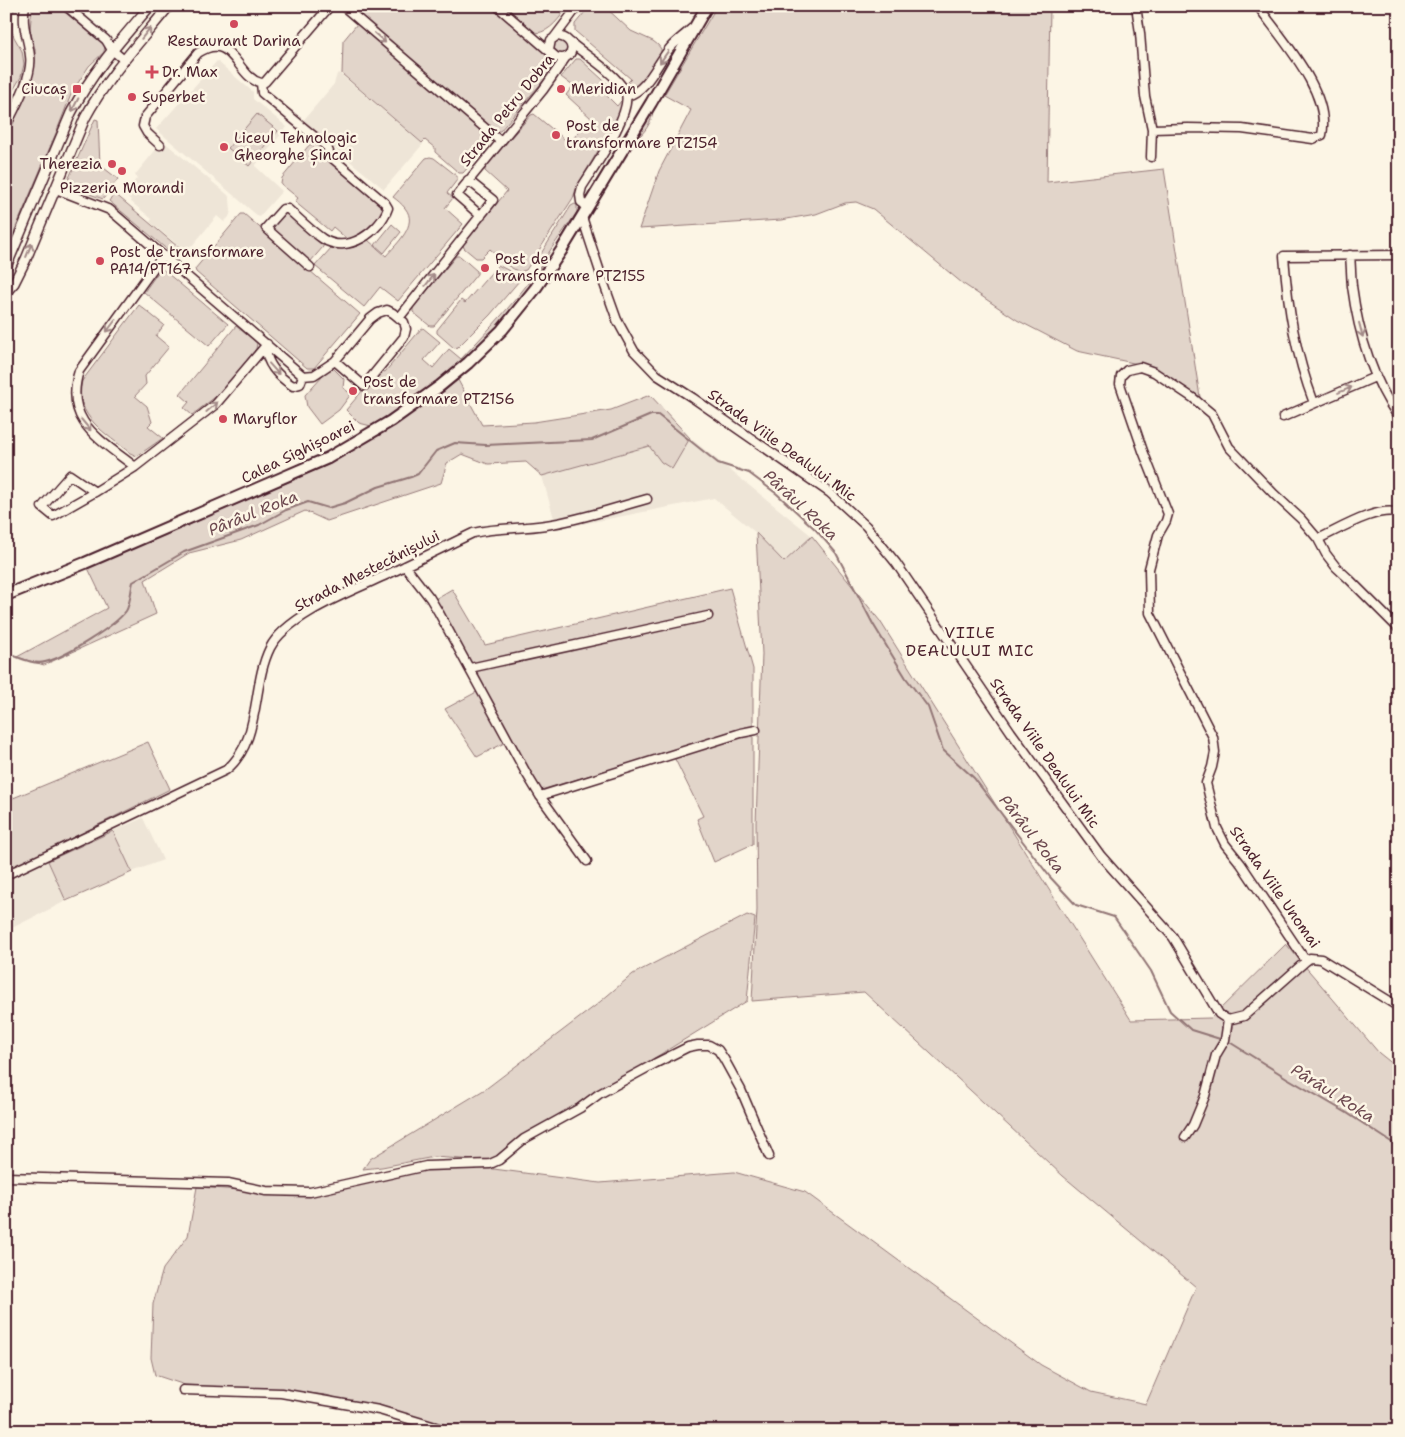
<svg xmlns="http://www.w3.org/2000/svg" width="1405" height="1437" font-family="'Shantell Sans',sans-serif">
<rect width="100%" height="100%" fill="#fcf5e5"/>
<filter id="ink" filterUnits="userSpaceOnUse"><feTurbulence type="fractalNoise" baseFrequency=".02" numOctaves="2"/><feDisplacementMap in="SourceGraphic" scale="10" xChannelSelector="R" yChannelSelector="G"/><feConvolveMatrix kernelMatrix="1 2 1 2 8 2 1 2 1" color-interpolation-filters="sRGB"/></filter>
<g filter="url(#ink)">
<path fill="#eee5d7" d="M 217,61 L 253,92 L 253,99 L 287,127 L 255,166 L 282,191 L 259,217 L 156,129 Z
M 339,73 L 423,144 L 384,189 L 302,122 L 334,84 L 337,74 Z
M 163,141 L 228,195 L 230,199 L 231,211 L 229,217 L 224,222 L 217,216 L 192,246 L 191,245 L 185,251 L 150,222 L 152,219 L 130,201 L 131,200 L 124,194 L 137,178 L 135,175 Z
M 690,438 L 812,536 L 784,562 L 756,533 L 714,498 L 557,529 L 542,476 L 650,446 L 661,461 L 672,469 Z
M 143,818 L 163,860 L 132,872 L 113,831 Z
M 48,861 L 66,901 L 6,931 L 6,882 Z"/>
<path fill="#e2d5ca" stroke="#967a7a" d="M 6,6 L 15,6 L 12,15 L 12,31 L 14,37 L 22,51 L 24,64 L 21,77 L 6,102 Z
M 32,6 L 57,6 L 105,45 L 104,52 L 89,66 L 72,92 L 56,133 L 6,251 L 6,140 L 27,91 L 35,63 L 35,49 L 30,30 Z
M 348,6 L 491,6 L 556,60 L 557,65 L 500,131 L 496,131 Z
M 505,6 L 568,6 C 560,17 551,32 536,33 Z
M 590,6 L 604,6 L 631,31 L 653,41 L 658,45 L 661,49 L 661,55 L 642,84 L 632,90 L 628,82 L 631,79 L 575,31 L 575,24 Z
M 717,6 L 1050,6 L 1047,182 L 1164,169 L 1200,397 L 1152,367 L 1077,351 L 1017,320 L 962,283 L 873,209 L 856,202 L 845,203 L 816,214 L 781,220 L 639,229 L 659,171 L 691,110 L 664,95 Z
M 357,24 L 490,138 L 491,141 L 463,173 L 459,173 L 435,152 L 435,148 L 425,140 L 422,143 L 342,74 L 343,41 Z
M 556,40 L 563,40 L 569,48 L 565,55 L 559,54 L 554,50 L 554,42 Z
M 576,59 L 580,59 L 613,89 L 607,96 L 617,106 L 621,101 L 622,104 L 617,119 L 577,186 L 573,198 L 526,270 L 519,272 L 496,259 L 498,256 L 490,249 L 481,258 L 476,258 L 464,248 L 463,245 L 507,191 L 485,171 L 485,167 L 531,115 L 534,114 L 569,143 L 591,118 L 566,95 L 573,86 L 561,77 Z
M 653,109 C 653,121 644,135 633,141 Z
M 257,114 L 278,131 L 249,166 L 228,148 Z
M 95,119 L 98,120 L 100,165 L 118,179 L 103,199 L 70,187 L 68,180 Z
M 310,144 L 385,207 L 385,210 L 364,235 L 347,239 L 333,227 L 330,231 L 295,202 L 298,198 L 281,184 L 282,178 Z
M 430,157 L 434,158 L 457,176 L 457,180 L 447,193 L 453,198 L 445,208 L 463,224 L 398,301 L 380,287 L 364,307 L 315,266 L 332,247 C 344,251 357,247 368,240 L 386,256 C 396,244 419,225 405,208 C 402,204 397,200 393,197 L 426,158 Z
M 114,193 L 184,252 L 180,257 L 176,257 L 109,201 Z
M 575,204 L 577,205 L 577,212 C 566,229 552,245 543,263 C 533,282 520,300 506,316 C 468,361 420,395 371,426 L 359,423 L 346,410 L 380,370 L 385,372 L 421,329 L 423,328 L 440,342 L 424,360 L 433,368 L 449,349 L 461,359 C 490,328 519,299 542,263 L 537,260 L 571,206 Z
M 289,212 L 323,240 L 323,247 L 310,262 L 271,229 L 285,213 Z
M 241,214 L 244,214 L 360,314 L 314,368 L 307,368 L 196,272 L 195,269 Z
M 392,224 L 401,232 L 384,253 L 375,245 Z
M 456,256 L 460,256 L 477,271 L 477,274 L 434,326 L 430,326 L 413,312 L 413,308 Z
M 498,265 L 517,275 L 519,281 L 490,315 L 458,347 L 454,348 L 437,333 L 437,330 L 461,300 L 465,303 Z
M 161,268 L 228,324 L 209,346 L 144,292 Z
M 139,305 L 164,325 L 156,336 L 169,347 L 145,376 L 146,384 L 135,396 L 147,406 L 152,422 L 148,426 L 163,438 L 137,456 L 130,453 C 107,434 73,416 82,381 Z
M 236,326 L 257,343 L 256,349 L 219,394 L 192,415 L 184,408 L 189,402 L 180,394 Z
M 331,366 L 344,379 L 343,388 L 351,394 L 339,410 L 320,424 L 307,407 L 305,395 Z
M 458,380 L 482,425 L 534,422 L 611,410 L 650,395 L 690,438 L 672,469 L 661,462 L 649,446 L 542,476 L 526,462 L 488,464 L 462,454 L 447,463 L 441,483 L 327,521 L 305,511 L 241,540 L 189,553 L 145,580 L 156,614 L 44,665 L 17,657 L 107,608 L 88,568 L 330,464 L 395,425 L 442,393 Z
M 756,533 L 784,562 L 812,536 L 880,621 L 1131,1020 L 1211,1018 L 1286,944 L 1379,1053 L 1399,1069 L 1399,1431 L 451,1431 L 326,1395 L 281,1390 L 185,1385 L 155,1375 L 151,1358 L 153,1304 L 163,1269 L 188,1236 L 197,1187 L 282,1193 L 357,1184 L 433,1169 L 486,1168 L 600,1183 L 734,1172 L 805,1192 L 1041,1365 L 1091,1392 L 1146,1404 L 1196,1287 L 1063,1176 L 864,992 L 752,1001 L 757,910 L 756,823 L 762,654 Z
M 730,588 L 753,669 L 753,844 L 714,862 L 697,819 L 703,816 L 671,751 L 541,790 L 512,739 L 477,757 L 445,709 L 484,688 L 435,599 L 452,589 L 485,645 Z
M 148,742 L 170,789 L 6,871 L 6,801 Z
M 113,831 L 132,872 L 66,901 L 48,861 Z
M 747,915 L 755,918 L 747,1001 L 562,1115 L 490,1161 L 434,1157 L 382,1167 L 363,1169 L 370,1159 L 487,1088 L 595,1006 L 633,974 Z"/>
<g fill="none" stroke-linecap="round" stroke-linejoin="round">
<path stroke="#917474" stroke-width="2" d="M 6,657 L 12,655 C 22,659 35,665 45,662 C 64,658 115,626 126,611 C 130,606 131,589 133,582 L 184,552 L 259,525 L 286,510 L 308,502 L 328,508 L 345,503 L 378,487 L 411,477 L 418,474 L 436,451 L 455,443 L 486,445 L 592,440 L 651,415 L 658,415 L 718,463 L 749,473 L 777,494 L 816,530 L 836,553 L 873,624 L 906,678 L 928,707 L 943,750 L 974,778 L 1050,877 L 1076,905 L 1114,917 L 1151,971 L 1170,1011 L 1191,1030 L 1220,1039
M 1231,1043 L 1287,1078 L 1347,1113 L 1399,1147"/>
<g stroke="#4a1f2b" stroke-width="11">
<path id="minor" d="M 66,6 L 106,40 L 112,50 L 124,60
M 343,6 L 500,141
M 497,6 L 556,57 C 575,63 578,38 557,36 L 551,40 L 549,50
M 1136,6 L 1140,33 L 1145,96 L 1152,129 L 1151,157
M 554,38 L 578,6
M 571,43 C 587,56 615,73 625,91 C 635,110 593,169 582,187 L 580,195 L 581,202 L 588,207
M 261,83 L 262,93 L 327,147 L 331,157 L 385,203 L 388,208 C 380,231 348,255 323,239 C 311,231 299,219 288,209 L 283,209 L 266,228 L 310,267
M 261,83 L 265,82 L 330,6
M 627,96 C 648,90 657,63 670,48 C 676,41 684,36 691,29
M 6,126 C 15,108 33,76 30,56 C 28,37 21,26 25,6
M 1152,129 L 1188,128 L 1242,129 L 1313,139 L 1322,135 C 1331,92 1282,40 1258,6
M 160,145 L 147,133 L 143,126 L 145,117 L 198,53 C 233,30 236,77 261,83
M 56,189 L 110,210 L 303,376
M 481,216 L 457,195 L 543,90 L 566,57
M 582,217 L 603,281 L 617,320 L 634,351 L 657,375 L 693,398 L 830,493 L 866,526 L 896,563 L 1011,732 L 1101,856 L 1173,937 L 1219,1014 L 1228,1020 L 1244,1016 L 1306,961 L 1310,958 L 1321,959 L 1399,1007
M 163,255 L 79,371 C 63,422 101,440 135,467 L 216,404 L 267,344
M 1350,255 C 1351,265 1351,276 1352,286 C 1358,332 1372,379 1399,418
M 399,318 L 493,200 L 468,180
M 267,344 C 263,362 279,377 293,386 L 300,384 L 303,376
M 303,376 L 314,375 L 335,361 L 370,319 L 378,313 L 387,310 L 393,313 L 404,322 L 406,329 L 404,337 L 364,386 L 335,361
M 1314,403 C 1295,353 1288,309 1284,256 L 1399,255
M 1283,417 L 1375,377
M 95,492 L 70,475 L 42,507 L 53,516 L 95,492 L 135,467
M 1318,539 C 1338,530 1378,505 1399,513
M 405,566 L 430,598 L 439,613 L 526,773 L 540,796 L 587,861
M 470,668 L 708,616
M 540,796 L 741,733 L 756,730
M 6,875 L 226,770 C 262,741 251,686 270,648 C 287,615 352,591 384,576 C 414,562 444,547 473,533 C 497,527 522,529 546,525 C 580,520 614,508 647,499
M 1306,961 L 1241,864 L 1225,844 L 1217,828 L 1206,783 L 1212,767 L 1215,752 L 1213,737 L 1150,613 L 1149,569 L 1158,535 L 1166,521 L 1168,514 L 1143,451 L 1120,384 L 1121,376 L 1127,370 L 1140,367 L 1154,372 L 1193,398 L 1212,414 L 1229,447 L 1274,494 L 1301,519 L 1318,539 L 1326,554 L 1336,567 L 1349,579 L 1399,629
M 1185,1137 L 1193,1125 L 1205,1096 L 1216,1055 L 1225,1040 L 1228,1020
M 6,1177 L 228,1183 L 266,1191 L 310,1192 L 426,1166 L 490,1164 L 499,1160 L 524,1139 L 580,1108 L 599,1094 L 656,1063 L 688,1047 L 698,1045 L 709,1045 L 718,1050 L 724,1059 L 741,1090 L 769,1156
M 183,1390 L 281,1393 L 379,1410 L 449,1431"/>
</g>
<g stroke="#4a1f2b" stroke-width="12">
<path id="tertiary" d="M 6,267 L 71,113 C 92,72 120,41 150,6
M 6,292 L 14,283 L 26,259 L 85,118 C 107,77 139,43 169,6"/>
</g>
<g stroke="#4a1f2b" stroke-width="14">
<path id="secondary" d="M 6,595 L 85,563 L 328,458 L 391,421 L 440,386 L 468,363 L 502,330 L 535,289 L 561,251 L 651,103 L 707,6"/>
</g>
<use href="#minor" stroke="#fcf5e5" stroke-width="8"/>
<use href="#tertiary" stroke="#fcf5e5" stroke-width="9"/>
<use href="#secondary" stroke="#fcf5e5" stroke-width="10"/>
</g>
<defs><path id="oneway-shaft" d="M-6 0H5M1.5-3L5.5 0L1.5 3" fill="none" stroke-width="1.6" stroke-linecap="round" stroke-linejoin="round" transform="scale(1.25)"/></defs>
<g stroke="#a38a88">
<use href="#oneway-shaft" transform="translate(146 33) rotate(-51)"/>
<use href="#oneway-shaft" transform="translate(380 38) rotate(41)"/>
<use href="#oneway-shaft" transform="translate(664 57) rotate(125)"/>
<use href="#oneway-shaft" transform="translate(75 105) rotate(117)"/>
<use href="#oneway-shaft" transform="translate(29 250) rotate(-68)"/>
<use href="#oneway-shaft" transform="translate(430 280) rotate(-51)"/>
<use href="#oneway-shaft" transform="translate(111 326) rotate(127)"/>
<use href="#oneway-shaft" transform="translate(1361 330) rotate(75)"/>
<use href="#oneway-shaft" transform="translate(274 369) rotate(48)"/>
<use href="#oneway-shaft" transform="translate(1345 390) rotate(-23)"/>
<use href="#oneway-shaft" transform="translate(212 407) rotate(-41)"/>
<use href="#oneway-shaft" transform="translate(86 425) rotate(50)"/>
</g>
</g>
<g fill="#d1495b" stroke="#fcf5e5" stroke-width="2">
<circle cx="234" cy="24" r="5"/>
<path d="M149.5 64.5h5v5h5v5h-5v5h-5v-5h-5v-5h5z"/>
<rect x="72" y="84" width="10" height="10" rx="2.5"/>
<circle cx="561" cy="89" r="5"/>
<circle cx="132" cy="97" r="5"/>
<circle cx="556" cy="135" r="5"/>
<circle cx="224" cy="147" r="5"/>
<circle cx="112" cy="164" r="5"/>
<circle cx="122" cy="171" r="5"/>
<circle cx="100" cy="261" r="5"/>
<circle cx="485" cy="268" r="5"/>
<circle cx="353" cy="391" r="5"/>
<circle cx="223" cy="419" r="5"/>
</g>
<g text-anchor="middle" dominant-baseline="central" stroke-width="5" stroke-linejoin="round" paint-order="stroke">
<g font-size="15" fill="#4a1f2b" stroke="#fcf5e5" text-anchor="start">
<text x="234" y="41" text-anchor="middle">Restaurant Darina</text>
<text x="162" y="72">Dr. Max</text>
<text x="67" y="89" text-anchor="end">Ciucaș</text>
<text x="571" y="89">Meridian</text>
<text x="142" y="97">Superbet</text>
<text x="566" y="126">Post de<tspan x="566" dy="17">transformare PTZ154</tspan></text>
<text x="234" y="138">Liceul Tehnologic<tspan x="234" dy="17">Gheorghe Șincai</tspan></text>
<text x="102" y="164" text-anchor="end">Therezia</text>
<text x="122" y="188" text-anchor="middle">Pizzeria Morandi</text>
<text x="110" y="252">Post de transformare<tspan x="110" dy="17">PA14/PT167</tspan></text>
<text x="495" y="259">Post de<tspan x="495" dy="17">transformare PTZ155</tspan></text>
<text x="363" y="382">Post de<tspan x="363" dy="17">transformare PTZ156</tspan></text>
<text x="233" y="419">Maryflor</text>
</g>
<g font-size="15" fill="#4a1f2b" stroke="#fcf5e5">
<text transform="translate(507 110) rotate(-51)">Strada Petru Dobra</text>
<text transform="translate(782 445) rotate(36)">Strada Viile Dealului Mic</text>
<text transform="translate(298 452) rotate(-26)">Calea Sighișoarei</text>
<text transform="translate(367 571) rotate(-27)">Strada Mestecănișului</text>
<text transform="translate(1045 753) rotate(55)">Strada Viile Dealului Mic</text>
<text transform="translate(1275 887) rotate(55)">Strada Viile Unomai</text>
</g>
<g font-size="16" font-style="italic" fill="#6d4950" stroke="#fcf5e5">
<text transform="translate(801 505) rotate(43)">Pârâul Roka</text>
<text transform="translate(253 513) rotate(-22)">Pârâul Roka</text>
<text transform="translate(1032 834) rotate(52)">Pârâul Roka</text>
<text transform="translate(1333 1093) rotate(32)">Pârâul Roka</text>
</g>
<g font-size="16" letter-spacing="1" fill="#4a1f2b" stroke="#fcf5e5">
<text x="970" y="632">VIILE<tspan x="970" dy="18">DEALULUI MIC</tspan></text>
</g>
</g>
<rect width="1405" height="1437" fill="none" stroke="#fcf5e5" stroke-width="25"/>
<rect x="12" y="12" width="1380" height="1412" fill="none" stroke="#4a1f2b" stroke-width="2" filter="url(#ink)"/>
</svg>
